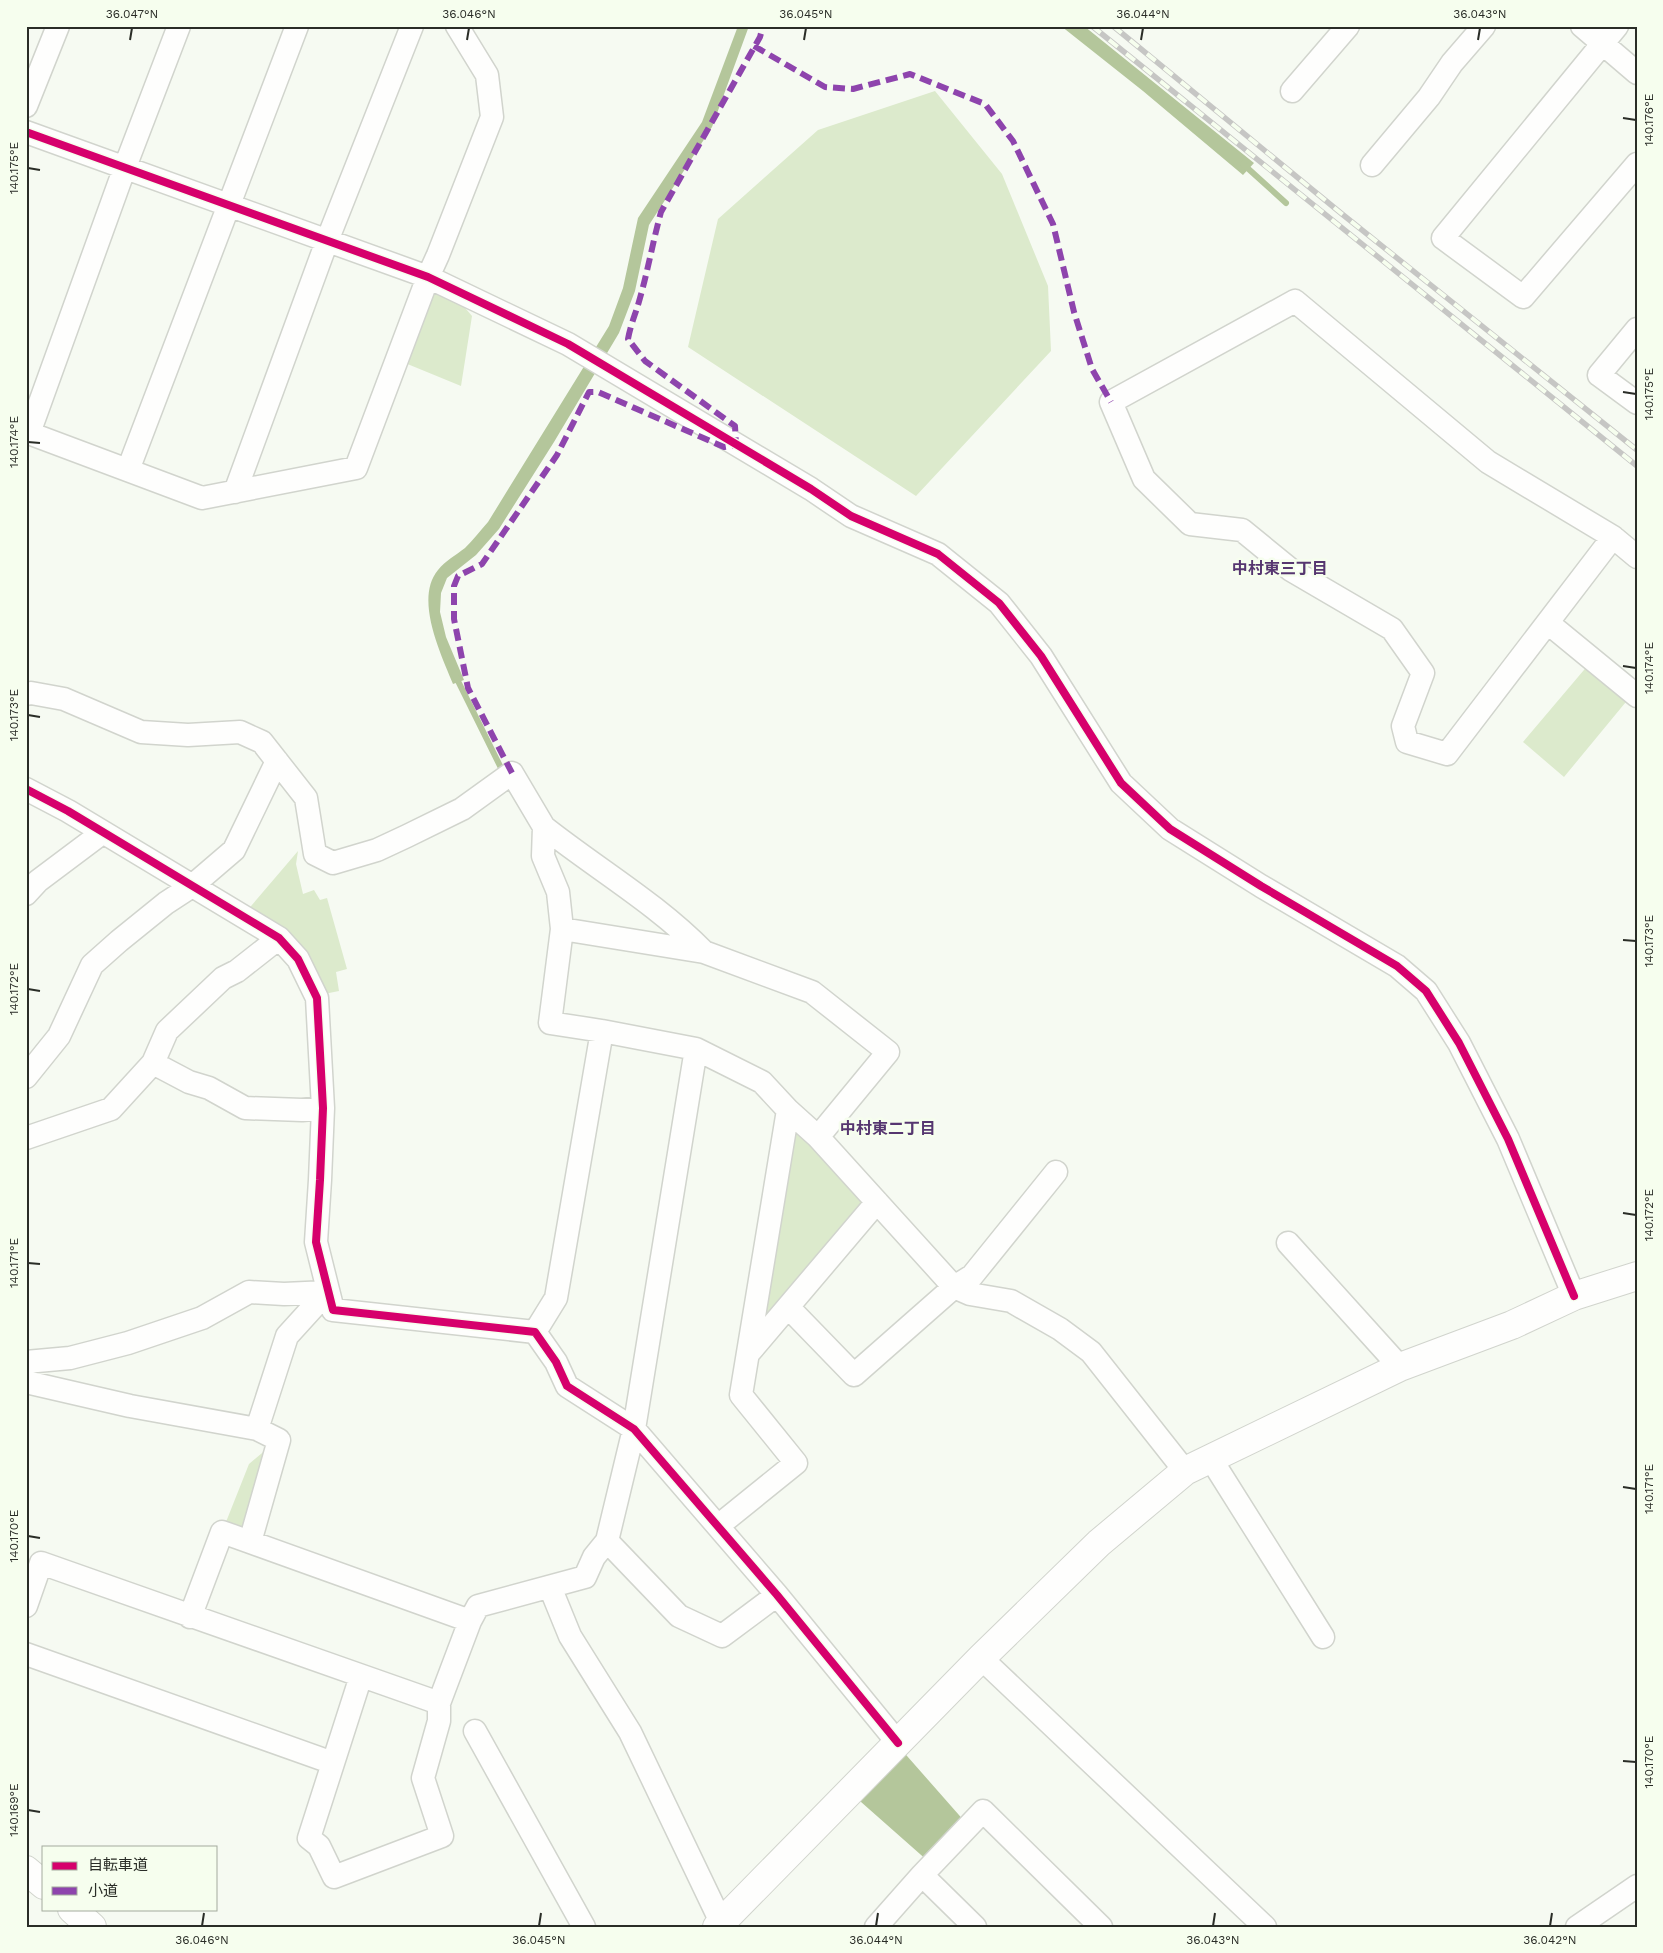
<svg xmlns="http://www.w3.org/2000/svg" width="1663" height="1953" font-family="'Work Sans','Noto Sans JP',sans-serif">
<rect width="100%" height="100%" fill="#f6faf2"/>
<path fill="#dceacc" d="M 935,91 L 1002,174 L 1048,286 L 1051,351 L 916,496 L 688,347 L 718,219 L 818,130 Z
M 431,285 L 460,302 L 472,316 L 461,386 L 405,363 Z
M 1589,664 L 1630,697 L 1564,777 L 1523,742 Z
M 298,851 L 296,864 L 303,894 L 314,890 L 320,900 L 327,898 L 347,969 L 336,972 L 339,991 L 324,994 L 246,912 Z
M 790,1117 L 870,1202 L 753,1343 Z
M 274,1443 L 248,1537 L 224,1527 L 249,1464 Z"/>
<path fill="#b4c69b" d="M 738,26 L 749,26 L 712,127 L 649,225 L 635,291 L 619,333 L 554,442 L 499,529 L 476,555 L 447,578 L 441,593 L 440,612 L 446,637 L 464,680 L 453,684 C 441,654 414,599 438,570 C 445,561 456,555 465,548 C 473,540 481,530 488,522 L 609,326 L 623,288 L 638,218 L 702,122 Z
M 1061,26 L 1084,26 L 1254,163 L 1243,175 L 1143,91 Z
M 900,1748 L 966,1823 L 929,1862 L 852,1794 Z"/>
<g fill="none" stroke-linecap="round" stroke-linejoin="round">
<path stroke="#b4c69b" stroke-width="6" d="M 1243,164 L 1286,203
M 455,675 L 504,774"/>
<g stroke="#d1d4cd" stroke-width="25">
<path id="street" d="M 1582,26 L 1637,73
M 1617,26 L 1443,238 L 1523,297 L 1637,164
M 1292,91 L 1348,26
M 26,106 L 58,26
M 26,132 L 428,277 L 568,344 L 811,489 L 851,516 L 938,554 L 999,603 L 1041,656 L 1121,783 L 1170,829 L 1261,886 L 1397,966 L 1426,991 L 1459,1043 L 1508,1139 L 1574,1296
M 1372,165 L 1429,97 L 1452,63 L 1484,26
M 1295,301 L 1488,462 L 1613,537 L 1447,754 L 1407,742 L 1403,726 L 1423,673 L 1392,629 L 1291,570 L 1242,530 L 1190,524 L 1144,479 L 1111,402 Z
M 1637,329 L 1599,375 L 1637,403
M 26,432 L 202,498 L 356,468 L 428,277 L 438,255 L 492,117 L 487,75 L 457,26
M 29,433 L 125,167 L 179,26
M 128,470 L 297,26
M 235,492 L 327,241 L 412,26
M 1613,537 L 1637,557
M 1548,623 L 1637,696
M 26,694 L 31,693 L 64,699 L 141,732 L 188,735 L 240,732 L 262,742 L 306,798 L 315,854 L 333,863 L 377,850 L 407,836 L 462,809 L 512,773 L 544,827 L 543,856 L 558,892 L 562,929 L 550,1023 L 602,1031
M 26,789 L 68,811 L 279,938 L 298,959 L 317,998 L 323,1108 L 320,1180 L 316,1242 L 333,1310 L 535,1332 L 556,1362 L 567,1386 L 634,1429 L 777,1595 L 898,1743
M 544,827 C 597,869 656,903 704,952
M 26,894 L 38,881 L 102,833
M 562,929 L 704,952 L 812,992 L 888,1052 L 818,1137
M 153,1063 L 189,1082 L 209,1088 L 245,1108 L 302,1110 L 323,1108
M 26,1077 L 59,1036 L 92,965 L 119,941 L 166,903 L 192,886 L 234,850 L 277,761
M 26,1138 L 111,1109 L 153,1063 L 167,1031 L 223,978 L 237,971 L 279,938
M 1288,1243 L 1400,1367
M 788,1307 L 854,1375 L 954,1287 L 972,1276 L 1056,1172
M 535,1332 L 556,1298 L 602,1031 L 696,1049 L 762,1082 L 788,1110 L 818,1137 L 954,1287 L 970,1294 L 1011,1301 L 1060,1329 L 1091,1352 L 1185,1471
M 748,1354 L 877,1202
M 26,1362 L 70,1358 L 128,1343 L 202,1318 L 249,1292 L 284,1294 L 327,1292
M 26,1382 L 130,1406 L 257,1429
M 1211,1459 L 1323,1637
M 718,1526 L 796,1463 L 741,1395 L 788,1110
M 607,1541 L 679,1616 L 722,1636 L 777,1595
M 250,1542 L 470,1621
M 550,1587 L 570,1636 L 630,1732 L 721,1922
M 26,1606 L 41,1563 L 439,1703
M 190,1617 L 222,1532 L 250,1542 L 279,1440 L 257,1429 L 287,1336 L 327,1292
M 26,1654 L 333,1763
M 981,1658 L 1265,1927
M 361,1676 L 309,1838 L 319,1846 L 334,1877 L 442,1836 L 423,1778 L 439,1721 L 439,1703 L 470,1621 L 478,1606 L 585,1577 L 594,1557 L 607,1541 L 634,1429 L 696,1049
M 475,1731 L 584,1927
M 922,1875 L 983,1811 L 1101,1927
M 876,1927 L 922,1875 L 975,1927
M 1577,1927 L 1637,1886"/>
</g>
<g stroke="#d1d4cd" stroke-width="30">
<path id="secondary" d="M 26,1870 L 44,1885
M 72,1909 L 92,1927
M 717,1927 L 981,1658 L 1099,1543 L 1185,1471 L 1400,1367 L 1512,1325 L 1574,1296 L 1637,1276"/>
</g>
<use href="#street" stroke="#fefefd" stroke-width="22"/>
<use href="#secondary" stroke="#fefefd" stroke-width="28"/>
<g stroke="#c6c6c4" stroke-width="5.5">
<path id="rail" d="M 1092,26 L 1637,466
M 1113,26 L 1342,214 L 1637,450"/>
</g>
<use href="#rail" stroke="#f6feee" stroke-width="4" stroke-dasharray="11" stroke-linecap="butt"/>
<path stroke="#8e44ad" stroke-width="6" stroke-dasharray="12 6" stroke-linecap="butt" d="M 754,46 L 825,87 L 853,89 L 910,74 L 985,104 L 1013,141 L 1053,224 L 1074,312 L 1092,369 L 1111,402
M 512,773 L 468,688 L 454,619 L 454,586 L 458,576 L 482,564 L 557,455 L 589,392 L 598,392 L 724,447 L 736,445 L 735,426 L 645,361 L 628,339 C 631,323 636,313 640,298 C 648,270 653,241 661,212 L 760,37 L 763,26"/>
<g stroke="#f6feee" stroke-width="11">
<path id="cycleway" d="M 26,132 L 428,277 L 568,344 L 811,489 L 851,516 L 938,554 L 999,603 L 1041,656 L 1121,783 L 1170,829 L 1261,886 L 1397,966 L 1426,991 L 1459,1043 L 1508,1139 L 1574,1296
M 26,789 L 68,811 L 279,938 L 298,959 L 317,998 L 323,1108 L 320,1180 L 316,1242 L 333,1310 L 535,1332 L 556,1362 L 567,1386 L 634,1429 L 777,1595 L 898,1743"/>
</g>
<use href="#cycleway" stroke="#d6006c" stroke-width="8"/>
</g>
<path fill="none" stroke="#2a2d27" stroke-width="2" d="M 130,40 L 132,28M 467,40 L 469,28M 804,40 L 806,28M 1141,40 L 1143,28M 1478,40 L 1480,28M 1623,118 L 1636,120M 28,168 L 40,170M 1623,392 L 1636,394M 28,442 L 40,443M 1623,666 L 1636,668M 28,715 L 40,717M 1623,940 L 1636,941M 28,989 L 40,991M 1623,1213 L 1636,1215M 28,1263 L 40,1264M 1623,1487 L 1636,1489M 28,1536 L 40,1538M 1623,1761 L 1636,1762M 28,1810 L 40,1812M 202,1926 L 204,1913M 539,1926 L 541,1913M 876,1926 L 878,1913M 1213,1926 L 1215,1913M 1550,1926 L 1552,1913"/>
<g text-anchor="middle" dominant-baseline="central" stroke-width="5" stroke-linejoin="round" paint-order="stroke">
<g font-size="16" font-weight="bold" fill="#563670" stroke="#f6feee">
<text x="1280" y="568">中村東三丁目</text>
<text x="888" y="1128">中村東二丁目</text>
</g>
</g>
<rect width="1663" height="1953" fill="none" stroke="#f6feee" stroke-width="55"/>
<rect x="42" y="1846" width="175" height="65" fill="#f6feee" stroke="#a4aa9e"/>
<rect x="52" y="1862" width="25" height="8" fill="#d6006c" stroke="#a4aa9e"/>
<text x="88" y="1870" font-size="15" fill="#2a2d27">自転車道</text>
<rect x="52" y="1887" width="25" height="8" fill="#8e44ad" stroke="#a4aa9e"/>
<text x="88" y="1896" font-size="15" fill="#2a2d27">小道</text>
<rect x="28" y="28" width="1608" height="1898" fill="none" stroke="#2a2d27" stroke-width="2"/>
<g font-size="12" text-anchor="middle" fill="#2a2d27">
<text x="132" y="18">36.047°N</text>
<text x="469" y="18">36.046°N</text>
<text x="806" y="18">36.045°N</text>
<text x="1143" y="18">36.044°N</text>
<text x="1480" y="18">36.043°N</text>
<text transform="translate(1649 120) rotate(-90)" y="4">140.176°E</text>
<text transform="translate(14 168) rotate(-90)" y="4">140.175°E</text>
<text transform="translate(1649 394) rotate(-90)" y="4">140.175°E</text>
<text transform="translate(14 442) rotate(-90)" y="4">140.174°E</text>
<text transform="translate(1649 668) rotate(-90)" y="4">140.174°E</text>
<text transform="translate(14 715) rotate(-90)" y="4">140.173°E</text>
<text transform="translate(1649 941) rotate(-90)" y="4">140.173°E</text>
<text transform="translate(14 989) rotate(-90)" y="4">140.172°E</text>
<text transform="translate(1649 1215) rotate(-90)" y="4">140.172°E</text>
<text transform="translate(14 1263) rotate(-90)" y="4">140.171°E</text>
<text transform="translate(1649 1489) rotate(-90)" y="4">140.171°E</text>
<text transform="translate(14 1536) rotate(-90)" y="4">140.170°E</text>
<text transform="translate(1649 1762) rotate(-90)" y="4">140.170°E</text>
<text transform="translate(14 1810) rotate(-90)" y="4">140.169°E</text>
<text x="202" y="1944">36.046°N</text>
<text x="539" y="1944">36.045°N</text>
<text x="876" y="1944">36.044°N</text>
<text x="1213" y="1944">36.043°N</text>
<text x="1550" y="1944">36.042°N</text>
</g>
</svg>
